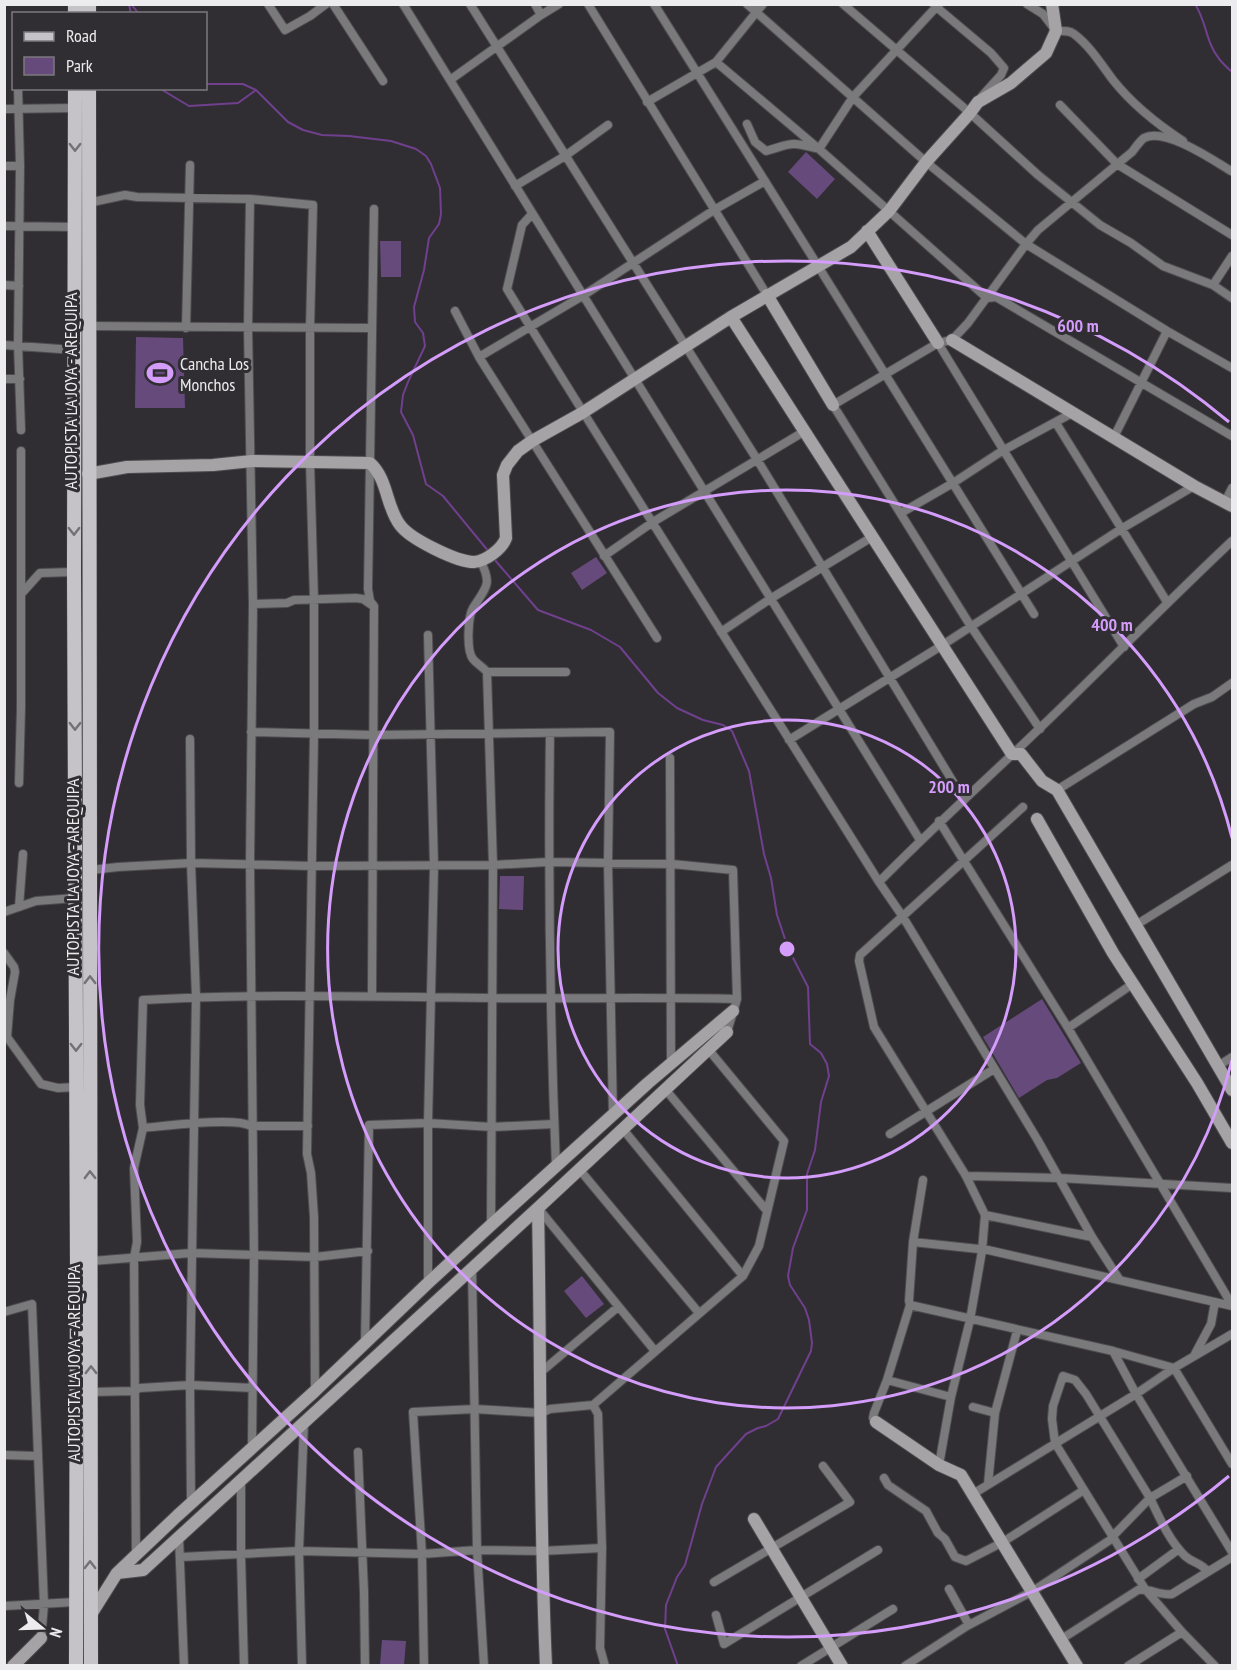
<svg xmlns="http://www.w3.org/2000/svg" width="1237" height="1670" font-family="'PT Sans Narrow',sans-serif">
<rect width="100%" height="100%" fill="#302e32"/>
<path fill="#674a7c" d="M 806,152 L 835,179 L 817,199 L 788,172 Z
M 380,241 L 401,241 L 401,277 L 381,277 Z
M 136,337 L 183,338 L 185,408 L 135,408 Z
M 596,557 L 607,573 L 582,590 L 571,573 Z
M 500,876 L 524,876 L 523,910 L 499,909 Z
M 1042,999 L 1081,1063 L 1057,1078 L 1047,1080 L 1019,1098 L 983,1037 Z
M 582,1276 L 604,1304 L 586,1318 L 564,1291 Z
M 382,1640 L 406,1641 L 404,1665 L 380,1665 Z"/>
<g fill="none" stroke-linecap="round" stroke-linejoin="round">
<path stroke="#70408e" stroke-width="2" d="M 129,4 L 131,14
M 131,4 L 139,14
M 1195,4 C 1204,18 1205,31 1211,45 C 1216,57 1223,64 1232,72
M 206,84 L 243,84 L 256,90 L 288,122 L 303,130 L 322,135 L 349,136 L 391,141 L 416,149 L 426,156 L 431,164 L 440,188 L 441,214 L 439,224 L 429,238 L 424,270 L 414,307 L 415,322 L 423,333 L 425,346 L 408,382 L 403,395 L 401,412 L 413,435 L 426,484 L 443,496 L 489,552
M 159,88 L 189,106 L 238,103 L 256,90
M 494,559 L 538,610 L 591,630 L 620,647 L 658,693 L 677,708 L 703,720 L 723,725 L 732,731 L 749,771 L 764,854 L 771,878 L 777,915 L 788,948 L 808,987 L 810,1044 L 821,1053 L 827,1064 L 829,1076 L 821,1102 L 815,1150 L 807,1174 L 807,1210 L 793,1248 L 788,1276 L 790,1285 L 805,1308 L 809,1320 L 812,1343 L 811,1351 L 778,1419 L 766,1426 L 758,1428 L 746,1434 L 716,1467 L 702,1504 L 685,1565 L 677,1577 L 666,1605 L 665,1629 L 678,1666"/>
<g stroke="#4e4c50" stroke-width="10">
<path id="street" d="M 268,4 L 285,30 L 310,16 L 326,4
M 333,4 L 383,81
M 403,4 L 920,840
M 470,4 L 758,461 L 964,800
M 535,4 L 541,15
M 588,4 L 767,295
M 654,4 L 818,266 L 1034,614
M 747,4 L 926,162 L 1026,244 L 1167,331 L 1232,368
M 843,4 L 970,113 L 1038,175 L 1100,225 L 1131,243 L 1163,266 L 1213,285 L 1232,298
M 1027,4 L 1043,14 L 1056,31 C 1063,31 1069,30 1074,34 C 1090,46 1101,64 1113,80 C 1132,104 1157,124 1183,141
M 934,5 L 991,53 L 1004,68 L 1001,75 L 982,96
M 716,62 L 819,149 L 987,298 L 996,297 L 1232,436
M 450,80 L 541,15 L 559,4
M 18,88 L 20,166 L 18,345 L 21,430
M 647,102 L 716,62 L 763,4
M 1060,105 L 1117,164 L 1232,235
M 4,109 L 75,108
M 747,124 L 755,142 L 766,151 C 791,144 789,141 815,148
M 819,149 L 853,97 L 939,4
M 4,166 L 20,166
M 515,186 L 565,156 L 608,125
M 250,199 L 248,328 L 253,604 L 250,864 L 254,1256 L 252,1448
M 88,203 L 125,195 L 137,197 L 250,199 L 313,205 L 310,329 L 310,462 L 314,599 L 314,734 L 307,1154 L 311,1173 L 314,1217 L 315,1391
M 532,214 L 522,225 L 507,289 C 629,488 755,684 879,882 L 903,917 L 1037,1139 L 1092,1237 L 1119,1279
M 4,226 L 75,227
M 4,285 L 19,286
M 1213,285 L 1232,256
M 455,311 L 479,357 L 657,638
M 88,326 L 371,328
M 186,328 L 190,165
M 938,343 L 1124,647
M 4,345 L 74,350
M 479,357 L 584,295 L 714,210 L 765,181
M 4,379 L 20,379
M 1056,423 L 1167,602
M 1114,437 L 1167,331
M 1225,502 L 1232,488
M 901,513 L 953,483 L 1002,451 L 1074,412
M 604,556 L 653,522 L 805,431
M 480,560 C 493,585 486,587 473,608 C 468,616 466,651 473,659 C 477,664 483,667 487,672 L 493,865 L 491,1225
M 22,593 L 40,573 L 74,572
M 253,604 L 287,603 L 294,600 L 356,598 L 363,599 L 373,606
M 721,632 L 770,599 L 872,537
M 428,635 L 434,866 L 428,1123 L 428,1283
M 487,672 L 566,672
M 1040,729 L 970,625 L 833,405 L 938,343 L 952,340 L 968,323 L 1026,244 L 1038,230 L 1132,152 C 1135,148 1140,141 1144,138 C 1165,127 1213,160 1231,171
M 251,732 L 373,735 L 610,732 L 608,863 L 613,1115
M 550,733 C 548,878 550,1022 556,1167
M 190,739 L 191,863 L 196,997 L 190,1385 L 191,1502
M 789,740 L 941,646 L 1121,529 L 1194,486
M 670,758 L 671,1064
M 19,783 L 21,708 L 21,451
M 1057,790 L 1194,704 L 1212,697 L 1232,683
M 939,821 L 1068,1028 L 1232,1305
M 91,870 L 118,867 L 191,863 L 313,866 L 493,865 L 548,862 L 672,864 L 733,870 L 737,999 L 727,1032
M 879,882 C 931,829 986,780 1040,728 C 1105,666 1167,602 1232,541
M 19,907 L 23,854
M 4,912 L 36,901 L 75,898
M 1136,925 L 1232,865
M 4,953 L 14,967 L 15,972 L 10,1000 L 7,1037 L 41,1084 L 58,1088 L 76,1087
M 372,995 L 374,606 L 370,601 L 368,589 L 374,209
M 1068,1028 L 1134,983
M 1218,1066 L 1232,1057
M 665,1089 L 767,1211
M 143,1128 C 166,1126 234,1117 251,1126 L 308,1126
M 622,1128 L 743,1276
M 890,1134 L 994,1069
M 579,1169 L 699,1313
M 966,1176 L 1060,1178 L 1232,1188
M 538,1208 L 655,1351
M 985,1215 L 1092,1237
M 913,1242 L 988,1250 L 1232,1306
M 92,1261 L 191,1253 L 315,1257 L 368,1251
M 472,1267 L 477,1550 L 484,1666
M 910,1305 L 1113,1351 L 1174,1368 L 1232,1464
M 4,1312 L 32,1304 L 44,1605 L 41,1638
M 365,1343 L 369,1125 L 428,1123 L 492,1127 L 554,1124
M 1113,1351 L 1136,1394 L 1232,1552
M 1195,1354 L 1211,1324 L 1215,1302
M 541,1372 L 618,1307
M 887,1380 L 951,1397
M 91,1392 L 134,1391 L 140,1388 L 190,1385 L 253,1388
M 593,1405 L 598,1414 L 602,1548 L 600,1648 L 605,1666
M 973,1407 L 995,1413
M 876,1422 L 873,1418 L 874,1413 L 887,1380 L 910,1305 L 909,1301 L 913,1242 L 923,1180
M 358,1452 L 364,1592 L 365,1666
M 4,1455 L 37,1456
M 939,1465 L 951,1397 L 970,1320 L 982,1251 L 985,1215 L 966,1176 L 874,1027 L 859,961 L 860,955 L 1023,807
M 1187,1476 L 1150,1498 C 1160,1519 1169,1540 1185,1556 C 1194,1564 1201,1562 1208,1572
M 884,1478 L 888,1485 L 926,1511 L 938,1533 L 945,1539 L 955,1557 L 966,1561 L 1003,1542 L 1084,1490
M 241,1480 L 241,1555 L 244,1666
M 988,1484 L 995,1413 L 1017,1331
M 973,1494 L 1136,1394 L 1174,1368 L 1232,1334
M 179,1537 L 184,1666
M 136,1555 L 134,1258 L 137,1242 L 134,1168 L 143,1128 L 140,1105 L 143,1000 C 259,993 375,997 492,998 C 573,999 655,997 737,999
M 181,1557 L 299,1551 L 422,1554 L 477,1550 L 541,1551 L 602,1548
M 1138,1579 L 1179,1549
M 714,1582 L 850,1502 L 823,1466
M 949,1589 L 969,1625
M 4,1606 L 75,1602
M 716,1615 L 724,1644 L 878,1550
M 1060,1640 L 1138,1590 C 1150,1588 1160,1596 1172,1594 L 1232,1557
M 302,1666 L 299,1551 L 304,1422
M 424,1666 L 422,1554 L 413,1412 L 475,1409 L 541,1413 L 550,1409 L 593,1405 L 743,1276 L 759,1246 L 784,1141 L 708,1049
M 801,1666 L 893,1609
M 905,1666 L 967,1626 L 1033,1591 L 1110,1540 L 1112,1537 L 1150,1498 L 1086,1394 L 1075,1380 L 1063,1376 L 1053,1406 L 1052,1419 L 1055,1443 L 1145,1589 L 1182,1632 L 1215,1666
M 1128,1666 L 1182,1632"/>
</g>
<g stroke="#4e4c50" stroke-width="14">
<path id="secondary" d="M 867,231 L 938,343
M 767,295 L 833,405
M 731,317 L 1012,754 L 1021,754 L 1042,781 L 1057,790 L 1232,1090
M 952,340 L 1194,486 L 1232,506
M 88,474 L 127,467 L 213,465 L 252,461 L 370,463 C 388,479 386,507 400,525 C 410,539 457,562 474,562 C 486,561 502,549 506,538 L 503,475 L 507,465 L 518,451 L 532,441 L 582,413 L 731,317 L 851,247 L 889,211 L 926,162 L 970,113 L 978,102 L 1011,83 L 1046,53 L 1056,31 L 1052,4
M 1037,819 L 1113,953 L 1197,1083 L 1232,1143
M 876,1422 L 939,1465 L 961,1475 L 1077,1666
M 754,1519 L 842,1666
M 117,1573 L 143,1570 L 538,1208
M 90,1616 L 117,1573 L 177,1516 L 315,1391 L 428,1283 L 491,1225 L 648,1083 L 733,1011
M 13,1666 L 41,1638
M 546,1666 C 539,1513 541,1360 538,1208 L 727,1032"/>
</g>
<g stroke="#4e4c50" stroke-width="15">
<path id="primary" d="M 75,14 L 75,4
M 89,14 L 89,4
M 75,88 L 74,572 L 77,1264 L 76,1666
M 89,88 L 91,1666"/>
</g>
<use href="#street" stroke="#7a797b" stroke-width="8"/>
<use href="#secondary" stroke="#a5a3a6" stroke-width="12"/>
<use href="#primary" stroke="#c5c3c8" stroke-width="14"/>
</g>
<defs><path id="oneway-chevron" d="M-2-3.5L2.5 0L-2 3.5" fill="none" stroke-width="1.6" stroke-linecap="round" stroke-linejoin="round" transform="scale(1.5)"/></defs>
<g stroke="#737176">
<use href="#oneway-chevron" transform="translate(75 147) rotate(90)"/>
<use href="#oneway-chevron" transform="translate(74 531) rotate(90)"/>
<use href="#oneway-chevron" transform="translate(75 726) rotate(90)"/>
<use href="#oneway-chevron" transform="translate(90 980) rotate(-90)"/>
<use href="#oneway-chevron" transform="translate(76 1047) rotate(90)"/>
<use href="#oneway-chevron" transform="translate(90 1175) rotate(-91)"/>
<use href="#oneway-chevron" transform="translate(91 1370) rotate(-90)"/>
<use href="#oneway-chevron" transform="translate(90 1565) rotate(-90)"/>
</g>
<g fill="none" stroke="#d49cfb" stroke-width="3">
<circle cx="787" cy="949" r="229"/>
<path d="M1232 1060A459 459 0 1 1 1232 838"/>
<path d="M1229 1476A688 688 0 1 1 1229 422"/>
</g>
<defs>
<g id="stadium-bare" transform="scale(2.07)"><path d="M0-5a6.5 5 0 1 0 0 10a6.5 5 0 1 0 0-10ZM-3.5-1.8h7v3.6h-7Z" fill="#d49cfb" stroke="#302e32" stroke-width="2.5" paint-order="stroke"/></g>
</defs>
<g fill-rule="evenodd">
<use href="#stadium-bare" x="160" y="373"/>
</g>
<g text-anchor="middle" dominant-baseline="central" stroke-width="6" stroke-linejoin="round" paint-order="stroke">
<g font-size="18" fill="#ecebed" stroke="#302e32" text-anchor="start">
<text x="180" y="363">Cancha Los<tspan x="180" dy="21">Monchos</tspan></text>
</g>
<g font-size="18" fill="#ecebed" stroke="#302e32">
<text transform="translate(70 391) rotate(-90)">AUTOPISTA LA JOYA - AREQUIPA</text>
<text transform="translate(72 877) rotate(-90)">AUTOPISTA LA JOYA - AREQUIPA</text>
<text transform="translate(73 1363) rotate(-90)">AUTOPISTA LA JOYA - AREQUIPA</text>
</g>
</g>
<circle cx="787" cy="949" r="9" fill="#d49cfb" stroke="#302e32" stroke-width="3"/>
<g font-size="18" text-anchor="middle" font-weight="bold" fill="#d49cfb" stroke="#302e32" stroke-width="6" stroke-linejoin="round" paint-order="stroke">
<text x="1078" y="332">600 m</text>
<text x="1112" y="631">400 m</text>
<text x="949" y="793">200 m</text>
</g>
<rect width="1237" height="1670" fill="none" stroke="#ecebed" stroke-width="12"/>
<rect x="12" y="12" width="195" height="78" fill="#302e32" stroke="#7b7a7d" stroke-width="1.5"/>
<rect x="24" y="32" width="30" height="9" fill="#c5c3c8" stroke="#7b7a7d" stroke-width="1.5"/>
<text x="66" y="42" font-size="18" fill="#ecebed">Road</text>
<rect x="24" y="57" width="30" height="18" fill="#674a7c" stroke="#7b7a7d" stroke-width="1.5"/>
<text x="66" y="72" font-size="18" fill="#ecebed">Park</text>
<g transform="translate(42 1628) rotate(109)" stroke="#302e32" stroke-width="4.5" paint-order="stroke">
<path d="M0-4.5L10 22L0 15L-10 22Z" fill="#ecebed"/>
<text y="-9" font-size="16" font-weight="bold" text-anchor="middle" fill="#ecebed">N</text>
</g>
</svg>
